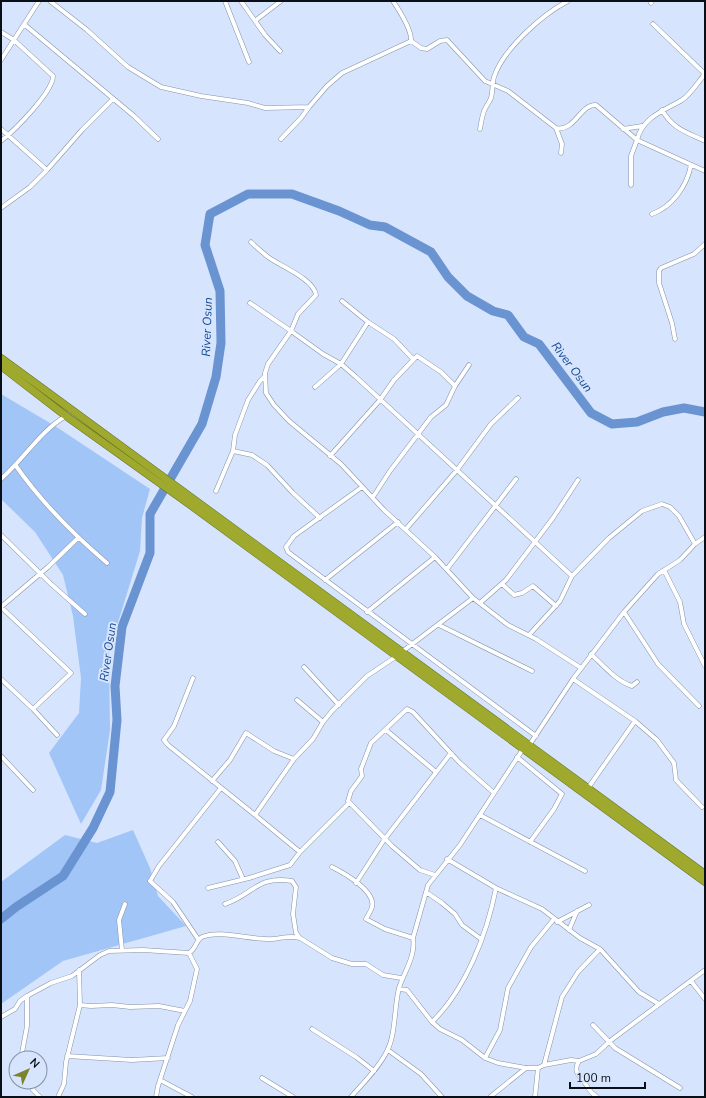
<svg xmlns="http://www.w3.org/2000/svg" width="706" height="1098" font-family="'Nunito Sans',sans-serif">
<rect width="100%" height="100%" fill="#d6e5fd"/>
<path fill="#a2c5f8" d="M 1,394 L 55,426 L 150,489 L 142,518 L 140,551 L 109,652 L 110,730 L 101,790 L 81,824 L 49,753 L 79,713 L 81,678 L 73,616 L 63,575 L 35,532 L 1,499 Z
M 133,830 L 150,868 L 158,896 L 186,926 L 63,961 L 1,1004 L 1,882 L 65,835 L 97,843 Z"/>
<g fill="none" stroke-linecap="round" stroke-linejoin="round">
<path stroke="#6a94d1" stroke-width="9" d="M 1,919 L 16,907 L 63,876 L 93,828 L 110,792 L 117,720 L 115,686 L 122,627 L 150,553 L 150,514 L 202,424 L 216,377 L 221,343 L 220,291 L 205,245 L 210,214 L 248,194 L 292,194 L 339,211 L 370,225 L 385,227 L 431,252 L 448,277 L 467,296 L 493,311 L 508,315 L 524,337 L 539,344 L 591,413 L 612,424 L 637,422 L 663,412 L 684,408 L 705,412"/>
<g stroke="#8492a8" stroke-width="5">
<path id="street" d="M 50,1 L 87,30 L 128,67 L 161,87 L 201,96 L 248,103 L 265,108 L 309,107 L 327,86 L 342,73 L 411,41 C 412,31 399,10 393,1
M 225,1 L 249,62
M 241,1 L 265,35 L 280,51
M 651,3 L 652,1
M 256,20 L 281,1
M 653,24 L 705,74
M 25,25 L 134,116 L 158,139
M 1,32 L 14,40 L 53,76 C 53,92 14,131 1,141
M 411,41 L 421,48 L 427,49 L 440,41 L 447,40 L 485,81 L 508,91 L 556,128 C 575,132 580,104 596,105 L 637,140 C 643,117 663,111 682,100 C 691,94 698,82 705,74
M 1,60 L 39,1
M 662,110 C 673,129 686,132 705,141
M 556,128 L 562,144 L 561,153
M 1,129 L 47,170 L 30,187 L 1,208
M 480,129 C 481,123 482,117 484,111 C 486,106 489,103 491,98 C 493,91 492,83 494,77 C 503,49 543,14 568,1
M 623,129 L 642,126
M 281,139 L 301,118 L 309,107
M 47,170 L 82,130 L 113,99
M 631,185 L 631,156 L 637,140 L 705,171
M 652,214 C 672,207 687,186 691,165
M 342,301 L 368,322
M 250,303 L 291,331 L 298,314 L 316,295 C 314,279 280,266 268,257 C 262,252 256,247 251,242
M 675,339 L 672,323 L 659,283 L 659,271 L 661,268 L 694,254 L 705,244
M 315,387 L 341,364 L 368,322 L 394,339 L 413,359
M 233,451 L 252,455 L 267,465 L 293,493 L 320,518
M 330,456 L 380,400 L 394,380 L 417,356 L 441,372 L 455,386
M 16,466 C 42,503 73,534 107,563
M 1,479 C 24,459 40,431 66,416
M 362,487 L 294,536 L 286,547 L 288,552 L 536,736
M 216,491 L 233,451 L 235,435 L 248,400 L 260,381 L 265,376
M 373,497 L 390,471 L 431,417 L 446,405 L 455,386 L 469,365
M 406,529 L 457,470 L 491,424 L 518,398
M 1,535 L 51,584 L 85,614
M 447,569 L 516,479
M 664,570 L 680,602 L 684,624 L 705,666
M 572,576 L 356,377 L 341,364 L 323,354 L 291,331 L 268,364 L 265,373 L 266,393 L 274,405 L 289,421 L 341,464 L 384,510 L 435,557 L 473,598 L 508,625 L 536,639 L 581,668
M 325,580 L 398,522
M 502,584 L 514,595 L 522,593 L 533,586 L 556,606
M 481,602 L 506,580 L 553,518 L 578,480
M 1,607 L 71,673 L 33,709
M 1,607 L 48,567 L 78,538
M 367,612 L 435,557
M 624,612 L 658,664 L 699,706
M 439,625 L 532,671
M 529,635 L 560,601 L 572,576 L 609,538 L 642,511 L 662,504 L 670,507 L 679,516 L 695,544
M 403,651 L 473,598
M 591,654 C 603,665 616,681 632,686 L 637,682
M 304,667 L 339,705
M 193,678 L 174,726 L 164,740 L 168,745 L 255,815 L 294,759 L 313,739 L 323,722 L 332,711 L 367,676 L 397,656
M 1,679 L 33,709 L 57,735
M 573,679 L 635,721 L 657,740 L 674,763 L 676,780 L 702,807
M 297,700 L 323,722
M 386,730 L 436,772
M 530,744 L 573,679 L 624,612 L 658,574 L 680,560 L 695,544 L 705,537
M 1,756 L 33,790
M 517,757 L 562,794 L 554,809 L 530,842
M 212,781 L 230,760 L 246,733 L 274,751 L 294,759
M 588,788 L 635,721
M 348,801 L 392,846 L 420,870 L 435,875
M 255,815 L 300,852
M 480,815 L 585,871
M 218,842 L 235,861 L 243,879
M 447,859 L 496,888 L 542,909 L 580,938 L 600,949 L 639,992 L 659,1004
M 332,867 C 344,873 376,891 372,907 C 371,911 368,915 366,919 L 385,929 L 413,938
M 356,883 L 384,840 L 451,753
M 208,888 L 249,878 L 290,865 L 300,852 L 349,803 L 348,801 L 351,791 L 362,776 L 361,769 L 371,743 L 407,709 L 413,712 L 460,763 L 494,793
M 426,892 L 442,903 L 455,914 L 462,925 L 481,939
M 225,904 C 253,895 257,875 292,881 L 296,887 L 293,914 L 296,933 L 300,938 L 332,958 L 352,964 L 366,964 L 383,975 L 401,978 L 403,977
M 557,922 L 589,905
M 569,930 L 577,911
M 198,939 L 173,902 L 150,881 L 159,866 L 221,788
M 122,950 L 119,920 L 125,904
M 691,981 L 705,999
M 399,989 L 407,990 L 432,1022 L 440,1029 L 462,1040 L 485,1058 L 498,1063 L 526,1068 L 538,1068 L 544,1065 L 571,1060 L 579,1061 L 596,1054 L 610,1041 L 705,970
M 80,1005 L 91,1006 L 112,1005 L 130,1007 L 159,1006 L 185,1011
M 1,1017 L 15,1009 L 20,1001 L 27,996 L 51,983 L 72,976 L 100,955 L 109,951 L 143,950 L 189,953 C 196,949 196,940 202,937 C 220,929 253,941 273,939 C 283,938 289,935 300,938
M 432,1022 C 466,989 487,934 496,888
M 593,1025 L 615,1048 L 680,1088
M 312,1029 L 356,1057 L 374,1071
M 388,1050 L 421,1074 L 442,1097
M 67,1056 L 132,1060 L 168,1058
M 23,1058 L 22,1053 L 27,1026 L 27,996
M 485,1058 L 500,1030 L 508,988 L 531,947 L 554,919
M 579,1061 C 573,1071 578,1074 584,1082 C 590,1089 587,1090 597,1097
M 544,1065 L 562,997 L 578,972 L 600,949
M 262,1078 L 293,1097
M 160,1080 L 192,1097
M 31,1082 L 33,1090 L 40,1097
M 58,1097 L 64,1084 L 66,1062 L 80,1005 L 79,970
M 156,1097 L 158,1086 L 178,1025 L 190,1001 L 197,969 L 189,953
M 351,1097 C 363,1083 379,1068 387,1051 C 396,1034 394,1007 399,988 C 404,972 416,956 413,938 L 428,885 L 460,845 L 523,749
M 490,1097 L 526,1068
M 535,1097 L 538,1068"/>
</g>
<g stroke="#6b7325" stroke-width="8">
<path id="highway" d="M 1,358 L 705,874
M 1,366 L 66,416 L 189,504 L 705,882"/>
</g>
<use href="#street" stroke="#fff" stroke-width="4"/>
<use href="#highway" stroke="#9fa92d" stroke-width="7"/>
</g>
<g text-anchor="middle" dominant-baseline="central" stroke-width="4" stroke-linejoin="round" paint-order="stroke">
<g font-size="12" font-style="italic" fill="#144993" stroke="#d6e5fd">
<text transform="translate(207 327) rotate(-88)">River Osun</text>
<text transform="translate(572 367) rotate(53)">River Osun</text>
<text transform="translate(108 652) rotate(-82)">River Osun</text>
</g>
</g>
<rect width="706" height="1098" fill="none" stroke="#0a0f17" stroke-width="4"/>
<g transform="translate(28 1070) rotate(45)"><circle r="19" fill="#d6e5fd" stroke="#848fa1"/>
<path d="M0-3L7 15L0 10L-7 15Z" fill="#7b832f"/>
<text y="-6" font-size="11" font-weight="bold" text-anchor="middle" fill="#0a0f17">N</text>
</g>
<path d="M570 1082v6h75v-6" fill="none" stroke="#0a0f17" stroke-width="2"/>
<text x="576" y="1082" font-size="12" fill="#0a0f17" stroke="#d6e5fd" stroke-width="3" paint-order="stroke">100 m</text>
</svg>
